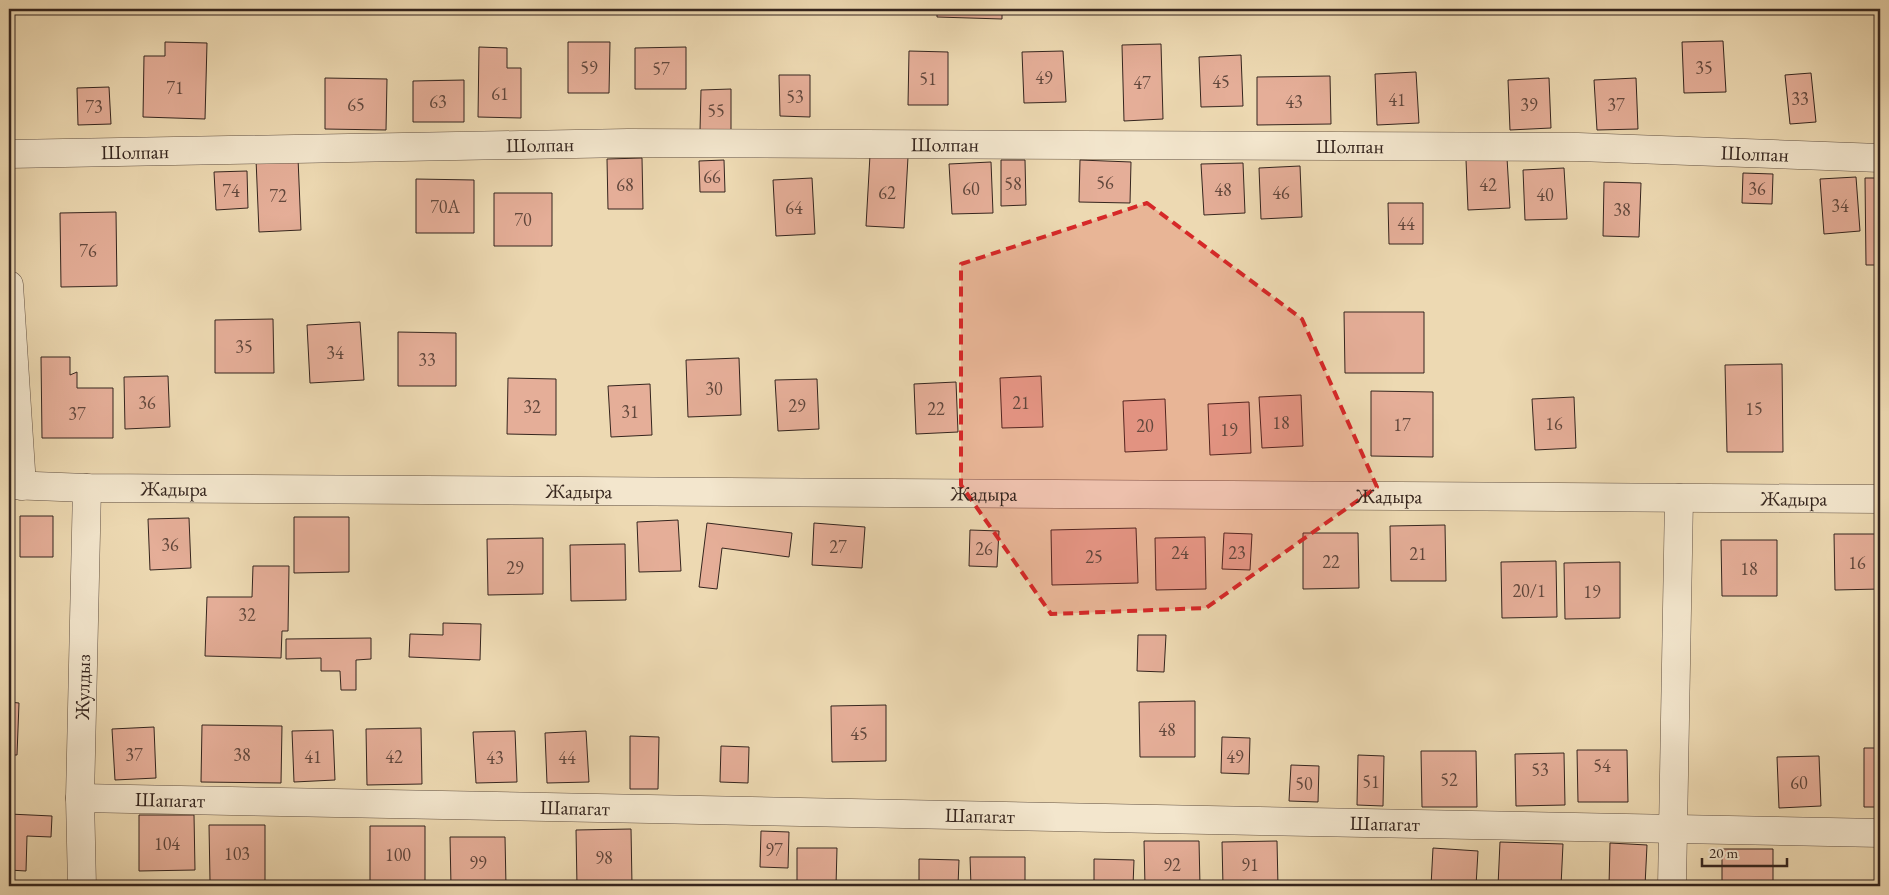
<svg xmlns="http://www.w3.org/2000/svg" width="1889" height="895" font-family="'EB Garamond',serif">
<rect width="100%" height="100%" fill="#edd9b2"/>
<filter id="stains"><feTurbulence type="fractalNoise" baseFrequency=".004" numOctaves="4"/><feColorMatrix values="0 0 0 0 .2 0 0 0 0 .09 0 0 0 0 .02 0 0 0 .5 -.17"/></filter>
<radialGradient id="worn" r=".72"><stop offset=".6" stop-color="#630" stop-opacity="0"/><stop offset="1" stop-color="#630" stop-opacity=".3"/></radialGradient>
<path fill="#e5ae98" stroke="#35251e" d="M 937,9 L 1002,9 L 1002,19 L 937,17 Z
M 1723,41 L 1726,92 L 1684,93 L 1682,42 Z
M 165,42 L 207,43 L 205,119 L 143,117 L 144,56 L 165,56 Z
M 568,42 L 610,42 L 609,93 L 568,93 Z
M 1161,44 L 1163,119 L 1124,121 L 1122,45 Z
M 479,47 L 507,48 L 507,68 L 521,68 L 521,118 L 478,117 Z
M 686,47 L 686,89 L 635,89 L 635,48 Z
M 909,51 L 948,52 L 948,105 L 908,105 Z
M 1063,51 L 1066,102 L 1024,103 L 1022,52 Z
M 1241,55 L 1243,106 L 1201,107 L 1199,57 Z
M 1416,72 L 1419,123 L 1377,125 L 1375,74 Z
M 1811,73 L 1816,122 L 1790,124 L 1785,75 Z
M 779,75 L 810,75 L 810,117 L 780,116 Z
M 1330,76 L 1331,124 L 1257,125 L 1257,77 Z
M 325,78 L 387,79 L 386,130 L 325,129 Z
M 1549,78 L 1551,128 L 1510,130 L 1508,80 Z
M 1636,78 L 1638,129 L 1597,130 L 1594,80 Z
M 464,80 L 464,122 L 413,122 L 413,81 Z
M 109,87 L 111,124 L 78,125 L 77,88 Z
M 731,89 L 731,131 L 700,131 L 701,90 Z
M 870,155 L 908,157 L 904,228 L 866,226 Z
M 298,158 L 301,230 L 259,232 L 256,159 Z
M 642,158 L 643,209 L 608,209 L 607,159 Z
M 1507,158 L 1510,208 L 1468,210 L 1466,160 Z
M 724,160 L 725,192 L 700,192 L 699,161 Z
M 1001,160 L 1025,160 L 1026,205 L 1001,206 Z
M 1080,160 L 1131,162 L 1130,203 L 1079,202 Z
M 991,162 L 993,213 L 952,214 L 949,164 Z
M 1243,163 L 1245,213 L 1204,215 L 1201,164 Z
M 1300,166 L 1302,217 L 1261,219 L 1259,168 Z
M 1564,168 L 1567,219 L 1525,220 L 1523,170 Z
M 247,171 L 248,208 L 216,210 L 214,172 Z
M 1743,173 L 1773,174 L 1772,204 L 1742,203 Z
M 1856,177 L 1860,231 L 1824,234 L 1820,179 Z
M 812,178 L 815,234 L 776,236 L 773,180 Z
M 1865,178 L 1880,178 L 1880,265 L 1866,265 Z
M 416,179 L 474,180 L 474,233 L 416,233 Z
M 1604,182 L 1641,183 L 1639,237 L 1603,236 Z
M 494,193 L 552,193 L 552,246 L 494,246 Z
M 1388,203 L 1423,203 L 1423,244 L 1389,244 Z
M 116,212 L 117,286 L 61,287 L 60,213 Z
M 1344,312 L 1424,312 L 1424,373 L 1345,373 Z
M 273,319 L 274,373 L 215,373 L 215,320 Z
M 360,322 L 364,380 L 310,383 L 307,325 Z
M 398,332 L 456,333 L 456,386 L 398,386 Z
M 41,357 L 70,357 L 70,375 L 77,372 L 77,388 L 113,388 L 113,438 L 42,438 Z
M 739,358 L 741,415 L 688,417 L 686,360 Z
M 1782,364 L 1783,452 L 1727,452 L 1725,365 Z
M 168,376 L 170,427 L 125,429 L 124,377 Z
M 1041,376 L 1043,427 L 1002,428 L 1000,378 Z
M 508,378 L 556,379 L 556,435 L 507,434 Z
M 817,379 L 819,429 L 778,431 L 775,380 Z
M 956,382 L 958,432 L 916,434 L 914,384 Z
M 650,384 L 652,435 L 611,437 L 608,386 Z
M 1371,391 L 1433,392 L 1433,457 L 1371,456 Z
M 1301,395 L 1303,446 L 1262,448 L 1259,397 Z
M 1574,397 L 1576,448 L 1535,450 L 1532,399 Z
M 1165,399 L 1167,450 L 1125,452 L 1123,401 Z
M 1249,402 L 1251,453 L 1210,455 L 1208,404 Z
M 20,516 L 53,516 L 53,557 L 20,557 Z
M 294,517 L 349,517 L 349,572 L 294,573 Z
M 189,518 L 191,568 L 150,570 L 148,519 Z
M 678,520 L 681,571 L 639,572 L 637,522 Z
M 707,523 L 792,533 L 789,557 L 722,548 L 717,589 L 699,587 Z
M 814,523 L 865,527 L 862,568 L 812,565 Z
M 1445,525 L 1446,581 L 1391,581 L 1390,526 Z
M 1136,528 L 1138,583 L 1052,585 L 1051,530 Z
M 970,530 L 999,531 L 997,567 L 969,566 Z
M 1224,533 L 1252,534 L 1250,570 L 1222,569 Z
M 1303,533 L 1358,533 L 1359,588 L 1303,589 Z
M 1834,534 L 1880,534 L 1880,589 L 1835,590 Z
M 1205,537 L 1206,589 L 1156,590 L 1155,538 Z
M 543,538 L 543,594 L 488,595 L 487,539 Z
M 1721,540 L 1777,540 L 1777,596 L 1722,596 Z
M 625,544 L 626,600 L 571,601 L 570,545 Z
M 1556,561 L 1557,617 L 1502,618 L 1501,562 Z
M 1620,562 L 1620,618 L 1565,619 L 1564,563 Z
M 253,566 L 289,566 L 288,631 L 282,631 L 281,658 L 205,656 L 207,597 L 252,597 Z
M 443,623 L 481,624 L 480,660 L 409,657 L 410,634 L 443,635 Z
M 1138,635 L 1166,635 L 1164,672 L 1137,671 Z
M 371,638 L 371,659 L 356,660 L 356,690 L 341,690 L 340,671 L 321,671 L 321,658 L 286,659 L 286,639 Z
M 1195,701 L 1195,757 L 1140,757 L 1139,702 Z
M 9,702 L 19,703 L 17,755 L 9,755 Z
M 886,705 L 886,761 L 832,762 L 831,706 Z
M 202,725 L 282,726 L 281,783 L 201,782 Z
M 154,727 L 156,778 L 115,780 L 112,729 Z
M 421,728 L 422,784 L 367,785 L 366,729 Z
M 333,730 L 335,780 L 294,782 L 292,731 Z
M 515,731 L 517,782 L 476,783 L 473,732 Z
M 586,731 L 589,782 L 547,783 L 545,733 Z
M 630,736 L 659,737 L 658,789 L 630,789 Z
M 1222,737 L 1250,738 L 1249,774 L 1221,773 Z
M 721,746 L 749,747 L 748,783 L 720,782 Z
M 1864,748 L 1880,748 L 1880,807 L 1864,807 Z
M 1577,750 L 1627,750 L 1628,802 L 1578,802 Z
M 1421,751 L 1476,751 L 1477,807 L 1422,807 Z
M 1564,753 L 1565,805 L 1516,806 L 1515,754 Z
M 1358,755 L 1384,756 L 1383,806 L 1357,805 Z
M 1819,756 L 1821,806 L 1779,808 L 1777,757 Z
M 1291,765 L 1319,766 L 1318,802 L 1289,801 Z
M 9,814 L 52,816 L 51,837 L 27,836 L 26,871 L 9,870 Z
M 139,815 L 194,815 L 195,870 L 139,871 Z
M 209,825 L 265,825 L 265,881 L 210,881 Z
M 370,826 L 425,826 L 425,882 L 370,882 Z
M 631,829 L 632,885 L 577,886 L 576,830 Z
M 761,831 L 789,832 L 788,868 L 760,867 Z
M 450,837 L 505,837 L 506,886 L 451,886 Z
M 1144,841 L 1199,841 L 1200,886 L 1145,886 Z
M 1277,841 L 1278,886 L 1223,886 L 1222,842 Z
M 1500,842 L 1563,844 L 1561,886 L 1498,886 Z
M 1610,843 L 1647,845 L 1645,886 L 1609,886 Z
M 797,848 L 837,848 L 836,886 L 797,886 Z
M 1433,848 L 1478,851 L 1476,886 L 1431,886 Z
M 1722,849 L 1773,849 L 1773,886 L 1722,886 Z
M 970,857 L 1025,857 L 1025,886 L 971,886 Z
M 919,859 L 959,860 L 958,886 L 919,886 Z
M 1094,859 L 1134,860 L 1133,886 L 1094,886 Z
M 10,880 L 47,884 L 46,886 L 10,886 Z"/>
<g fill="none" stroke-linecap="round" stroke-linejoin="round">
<g stroke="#635243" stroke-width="29">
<g id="street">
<path id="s1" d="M 9,154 L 628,143 L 1578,147 L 1880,158"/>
<path d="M 9,285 L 22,486"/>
<path id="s2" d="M 9,485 L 87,488 L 1880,499"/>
<path id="s3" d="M 80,798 L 1880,833"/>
<path id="s4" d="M 82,886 L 80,798 L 87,488"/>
<path d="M 1672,886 L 1679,498"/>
</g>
</g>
<use href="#street" stroke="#f3e6cd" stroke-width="28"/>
</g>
<path fill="#d62828" fill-opacity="0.2" stroke="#d62828" stroke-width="4" stroke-dasharray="10 6" stroke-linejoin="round" d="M 1147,203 L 1302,319 L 1377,487 L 1206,608 L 1051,614 L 961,485 L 961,264 Z"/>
<g text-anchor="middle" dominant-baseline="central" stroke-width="4" stroke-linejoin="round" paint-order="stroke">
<g font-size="18" fill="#61473c">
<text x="589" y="67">59</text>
<text x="1704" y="67">35</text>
<text x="661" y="68">57</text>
<text x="1044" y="77">49</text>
<text x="928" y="78">51</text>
<text x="1221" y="81">45</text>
<text x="1142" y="82">47</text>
<text x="175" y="87">71</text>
<text x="500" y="93">61</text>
<text x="795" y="96">53</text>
<text x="1800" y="98">33</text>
<text x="1397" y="99">41</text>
<text x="438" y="101">63</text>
<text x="1294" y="101">43</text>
<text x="356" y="104">65</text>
<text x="1529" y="104">39</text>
<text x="1616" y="104">37</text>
<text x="94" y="106">73</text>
<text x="716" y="110">55</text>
<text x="712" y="176">66</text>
<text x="1105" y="182">56</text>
<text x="1013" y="183">58</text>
<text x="625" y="184">68</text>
<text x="1488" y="184">42</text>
<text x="971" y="188">60</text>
<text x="1757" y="188">36</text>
<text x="1223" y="189">48</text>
<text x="231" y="190">74</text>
<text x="887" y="192">62</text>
<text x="1281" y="192">46</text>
<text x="1545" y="194">40</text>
<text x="278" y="195">72</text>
<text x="1840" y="205">34</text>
<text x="445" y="206">70А</text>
<text x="794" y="207">64</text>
<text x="1622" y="209">38</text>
<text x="523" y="219">70</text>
<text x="1406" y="223">44</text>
<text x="88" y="250">76</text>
<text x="244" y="346">35</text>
<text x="335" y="352">34</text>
<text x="427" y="359">33</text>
<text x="714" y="388">30</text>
<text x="147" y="402">36</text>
<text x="1021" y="402">21</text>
<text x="797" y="405">29</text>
<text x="532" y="406">32</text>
<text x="936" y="408">22</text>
<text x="1754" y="408">15</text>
<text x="630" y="411">31</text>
<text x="77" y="413">37</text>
<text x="1281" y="422">18</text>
<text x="1554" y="423">16</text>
<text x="1402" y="424">17</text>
<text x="1145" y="425">20</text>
<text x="1229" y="429">19</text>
<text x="170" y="544">36</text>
<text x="838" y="546">27</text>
<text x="984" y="548">26</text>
<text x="1180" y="552">24</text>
<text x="1237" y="552">23</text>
<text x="1418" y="553">21</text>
<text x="1094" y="556">25</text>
<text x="1331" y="561">22</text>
<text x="1857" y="562">16</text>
<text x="515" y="567">29</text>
<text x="1749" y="568">18</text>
<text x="1529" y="590">20/1</text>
<text x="1592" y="591">19</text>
<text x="247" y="614">32</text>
<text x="1167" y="729">48</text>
<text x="859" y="733">45</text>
<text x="134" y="754">37</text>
<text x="242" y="754">38</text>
<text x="313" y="756">41</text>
<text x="394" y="756">42</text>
<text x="1235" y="756">49</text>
<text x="495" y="757">43</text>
<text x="567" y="757">44</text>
<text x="1602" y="765">54</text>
<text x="1540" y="769">53</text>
<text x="1449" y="779">52</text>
<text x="1371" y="781">51</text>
<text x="1799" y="782">60</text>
<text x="1304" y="783">50</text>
<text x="167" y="843">104</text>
<text x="774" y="849">97</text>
<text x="237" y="853">103</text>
<text x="398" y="854">100</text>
<text x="604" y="857">98</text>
<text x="478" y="862">99</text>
<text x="1172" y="864">92</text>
<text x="1250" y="864">91</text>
</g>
<g font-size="20" fill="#35251e" stroke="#f3e6cd">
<text stroke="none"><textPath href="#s1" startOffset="531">Шолпан</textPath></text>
<text stroke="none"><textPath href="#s1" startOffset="936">Шолпан</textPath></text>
<text stroke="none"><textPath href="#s1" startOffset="1341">Шолпан</textPath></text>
<text stroke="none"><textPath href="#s1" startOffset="126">Шолпан</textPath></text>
<text stroke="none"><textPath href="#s1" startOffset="1746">Шолпан</textPath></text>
<text stroke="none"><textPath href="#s2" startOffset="165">Жадыра</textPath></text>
<text stroke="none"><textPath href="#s2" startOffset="570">Жадыра</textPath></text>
<text stroke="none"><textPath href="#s2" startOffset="975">Жадыра</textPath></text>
<text stroke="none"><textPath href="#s2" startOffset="1380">Жадыра</textPath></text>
<text stroke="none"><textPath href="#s2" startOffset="1785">Жадыра</textPath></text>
<text stroke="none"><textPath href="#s4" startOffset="199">Жулдыз</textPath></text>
<text stroke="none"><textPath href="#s3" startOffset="90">Шапагат</textPath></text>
<text stroke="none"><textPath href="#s3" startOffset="495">Шапагат</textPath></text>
<text stroke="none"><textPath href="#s3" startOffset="900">Шапагат</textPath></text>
<text stroke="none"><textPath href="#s3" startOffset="1305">Шапагат</textPath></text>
</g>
</g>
<rect width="1889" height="895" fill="none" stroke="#edd9b2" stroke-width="30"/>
<rect x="10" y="10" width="1869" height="875" fill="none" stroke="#35251e" stroke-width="2.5"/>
<rect x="15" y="15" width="1859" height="865" fill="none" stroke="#35251e"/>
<path d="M1702 858v8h85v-8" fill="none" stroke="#35251e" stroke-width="2.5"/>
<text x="1709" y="858" font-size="15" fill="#35251e" stroke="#f3e6cd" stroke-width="4" paint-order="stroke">20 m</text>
<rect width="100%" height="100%" filter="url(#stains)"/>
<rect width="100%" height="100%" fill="url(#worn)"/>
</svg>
